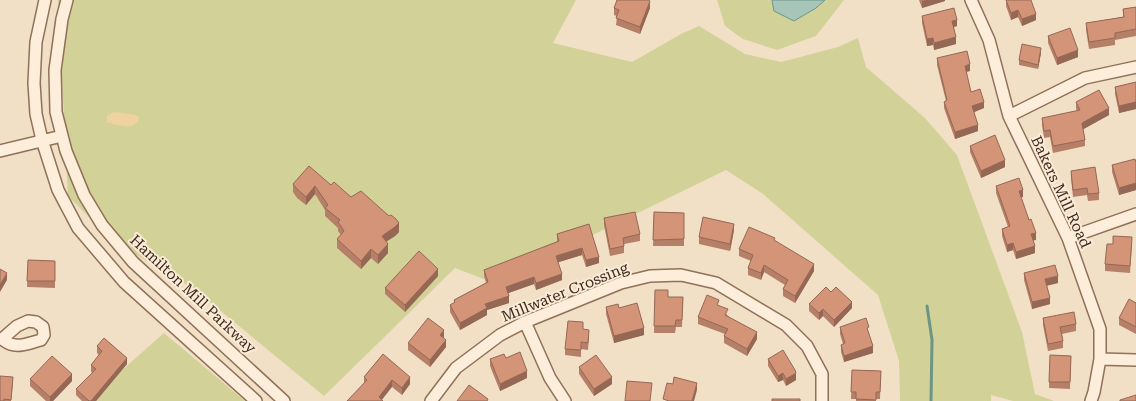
<svg xmlns="http://www.w3.org/2000/svg" width="1136" height="401" font-family="'Roboto Serif',serif">
<rect width="100%" height="100%" fill="#f2e0c6"/>
<path fill="#d2d298" d="M 58,0 L 576,0 L 553,43 L 632,62 L 681,34 L 699,26 L 745,54 L 781,62 L 838,47 L 858,38 L 866,67 L 925,118 L 957,155 L 1022,332 L 1035,394 L 1054,401 L 1013,401 L 991,395 L 991,401 L 900,401 L 899,361 L 878,295 L 763,194 L 726,170 L 494,283 L 455,268 L 324,396 L 194,289 L 113,241 L 68,196 Z
M 717,0 L 772,0 L 774,11 L 816,8 L 825,0 L 844,0 L 816,36 L 777,50 L 743,39 L 725,26 Z
M 164,333 L 245,401 L 87,401 Z"/>
<path fill="#f0d2a1" d="M 114,112 L 136,115 L 139,117 C 137,132 117,125 107,122 L 107,116 Z"/>
<path fill="#a7c6b9" stroke="#6d9586" d="M 772,0 L 825,0 L 816,8 L 794,21 L 774,11 Z"/>
<g fill="none" stroke-linecap="round" stroke-linejoin="round">
<path stroke="#6d9586" stroke-width="3" d="M 927,306 L 932,340 L 931,401"/>
<g stroke="#907059" stroke-width="14">
<path id="minor" d="M 45,0 L 36,42 L 34,83 L 36,114 L 42,140 L 58,190 L 78,228 L 124,282 L 256,401
M 67,0 L 62,19 L 55,70 L 56,112 L 66,151 L 84,195 L 102,225 L 133,262 L 284,401
M 971,0 L 989,40 L 1009,116 L 1068,238 L 1100,329 L 1100,359 L 1094,392 L 1091,401
M 1009,116 L 1085,78 L 1136,67
M 0,151 L 62,136
M 1068,238 L 1136,214
M 28,321 L 36,322 L 43,327 L 44,335 L 41,340 C 25,344 15,350 2,339 L 17,326 Z
M 525,322 L 550,378 L 565,401
M 1100,359 L 1136,360
M 431,401 L 456,368 L 500,335 L 525,322 L 621,283 L 650,276 L 681,275 L 716,283 L 786,325 L 807,346 L 822,374 L 822,401"/>
</g>
<use href="#minor" stroke="#fceeda" stroke-width="11"/>
</g>
<path fill="#b67f67" d="M 919,0 L 945,0 L 945,1 L 922,8 Z
M 1006,0 L 1036,20 L 1022,26 L 1018,17 L 1011,20 L 1006,6 Z
M 1136,7 L 1136,36 L 1115,40 L 1115,45 L 1089,49 L 1086,30 L 1086,23 L 1123,17 L 1123,9 Z
M 614,8 L 650,8 L 640,34 L 616,25 L 617,16 L 614,15 Z
M 922,16 L 957,26 L 953,27 L 956,44 L 934,50 L 933,45 L 927,46 L 922,23 Z
M 1048,36 L 1078,57 L 1057,65 L 1048,43 Z
M 1041,53 L 1038,69 L 1019,65 L 1019,60 Z
M 937,58 L 970,71 L 966,72 L 971,92 L 984,108 L 974,112 L 978,131 L 955,139 L 944,108 L 944,102 L 946,101 L 937,65 Z
M 1136,82 L 1136,109 L 1119,113 L 1115,94 L 1115,87 Z
M 1076,102 L 1109,115 L 1083,129 L 1085,140 L 1085,146 L 1053,153 L 1050,137 L 1044,138 L 1042,125 L 1042,118 L 1077,111 L 1076,109 Z
M 970,146 L 1005,167 L 981,178 L 970,152 Z
M 1136,162 L 1136,190 L 1119,195 L 1112,172 L 1112,165 Z
M 1071,171 L 1099,193 L 1099,200 L 1088,201 L 1087,195 L 1073,197 L 1071,178 Z
M 293,184 L 331,185 L 351,197 L 399,232 L 395,236 L 386,242 L 388,253 L 378,264 L 371,258 L 361,269 L 337,248 L 337,239 L 341,235 L 338,231 L 338,228 L 325,216 L 325,210 L 315,194 L 306,205 L 297,198 L 293,192 Z
M 996,186 L 1023,197 L 1021,197 L 1036,240 L 1033,240 L 1035,253 L 1016,259 L 1013,250 L 1007,252 L 1002,236 L 1002,229 L 1008,227 L 996,193 Z
M 654,212 L 684,213 L 684,246 L 653,246 Z
M 604,218 L 640,234 L 640,241 L 624,244 L 624,253 L 610,256 L 604,225 Z
M 589,224 L 599,263 L 586,267 L 582,255 L 558,262 L 562,280 L 536,290 L 534,284 L 508,293 L 509,303 L 487,310 L 487,315 L 460,330 L 450,312 L 450,305 L 454,303 L 454,300 L 486,283 L 484,276 L 484,270 L 557,242 L 557,234 Z
M 734,230 L 730,251 L 699,244 L 699,237 Z
M 775,241 L 814,271 L 795,303 L 783,296 L 783,289 L 785,285 L 764,272 L 761,280 L 748,275 L 748,268 L 751,261 L 739,256 L 739,249 Z
M 1113,244 L 1132,244 L 1130,273 L 1105,271 L 1105,264 Z
M 28,260 L 55,261 L 55,288 L 27,287 Z
M 1024,273 L 1058,283 L 1046,286 L 1050,304 L 1032,309 L 1024,280 Z
M 438,276 L 405,312 L 385,294 L 385,288 Z
M 655,290 L 668,297 L 683,297 L 682,327 L 676,327 L 675,333 L 654,333 Z
M 1136,303 L 1136,334 L 1119,325 L 1119,318 Z
M 809,304 L 852,308 L 834,327 L 823,316 L 819,320 L 809,311 Z
M 719,306 L 728,316 L 757,339 L 747,356 L 724,343 L 724,336 L 725,334 L 698,324 L 698,317 Z
M 606,307 L 619,308 L 644,335 L 614,343 L 606,314 Z
M 1043,318 L 1076,324 L 1076,331 L 1062,334 L 1063,341 L 1063,348 L 1048,351 L 1043,325 Z
M 840,327 L 869,333 L 873,353 L 844,362 L 841,352 L 841,345 L 843,344 L 840,334 Z
M 583,329 L 589,337 L 588,350 L 581,349 L 581,357 L 565,355 L 565,349 Z
M 444,337 L 443,338 L 446,347 L 430,367 L 408,350 L 408,343 Z
M 97,346 L 127,364 L 96,401 L 82,401 L 76,395 L 76,389 L 92,373 L 91,371 L 91,365 L 99,355 L 97,353 Z
M 383,354 L 410,384 L 402,395 L 392,387 L 364,383 L 364,377 Z
M 1050,355 L 1071,356 L 1070,389 L 1049,388 Z
M 490,359 L 527,378 L 500,391 L 490,366 Z
M 768,359 L 796,380 L 786,386 L 783,380 L 778,382 L 768,366 Z
M 579,367 L 612,384 L 594,396 L 579,374 Z
M 852,370 L 881,371 L 880,399 L 876,399 L 876,401 L 856,401 L 856,399 L 851,399 Z
M 30,379 L 72,381 L 53,401 L 46,401 L 30,386 Z
M 13,383 L 11,401 L 0,401 Z"/>
<path fill="#946854" d="M 927,0 L 945,0 L 945,1 L 922,8 L 922,1 Z
M 650,1 L 650,8 L 640,34 L 640,27 Z
M 1018,10 L 1018,17 L 1011,20 L 1011,13 Z
M 1036,14 L 1036,20 L 1022,26 L 1022,19 Z
M 957,20 L 957,26 L 952,28 L 952,21 Z
M 956,37 L 956,44 L 934,50 L 934,43 Z
M 933,38 L 933,45 L 927,46 L 927,39 Z
M 1041,48 L 1041,53 L 1038,69 L 1038,65 Z
M 1078,50 L 1078,57 L 1057,65 L 1057,58 Z
M 970,64 L 970,71 L 965,72 L 965,66 Z
M 984,102 L 984,108 L 972,113 L 972,106 Z
M 1136,102 L 1136,109 L 1119,113 L 1119,106 Z
M 1109,108 L 1109,115 L 1082,130 L 1082,123 Z
M 978,125 L 978,131 L 955,139 L 955,132 Z
M 1005,160 L 1005,167 L 981,178 L 981,171 Z
M 1136,183 L 1136,190 L 1119,195 L 1119,188 Z
M 315,186 L 315,194 L 306,205 L 306,197 Z
M 1023,190 L 1023,197 L 1019,198 L 1019,191 Z
M 399,223 L 399,232 L 395,236 L 382,244 L 382,236 Z
M 734,224 L 734,230 L 730,251 L 730,244 Z
M 1036,233 L 1036,240 L 1031,241 L 1031,234 Z
M 1013,243 L 1013,250 L 1007,252 L 1007,245 Z
M 388,244 L 388,253 L 378,264 L 378,255 Z
M 1035,246 L 1035,253 L 1016,259 L 1016,252 Z
M 582,248 L 582,255 L 556,263 L 556,256 Z
M 371,249 L 371,258 L 361,269 L 361,261 Z
M 599,257 L 599,263 L 586,267 L 586,260 Z
M 814,264 L 814,271 L 795,303 L 795,296 Z
M 764,265 L 764,272 L 761,280 L 761,273 Z
M 438,269 L 438,276 L 405,312 L 405,305 Z
M 7,273 L 7,280 L 0,292 L 0,285 Z
M 562,274 L 562,280 L 536,290 L 536,283 Z
M 1058,276 L 1058,283 L 1045,286 L 1045,279 Z
M 534,277 L 534,284 L 506,294 L 506,287 Z
M 509,296 L 509,303 L 487,310 L 487,315 L 460,330 L 460,323 L 485,304 Z
M 1050,298 L 1050,304 L 1032,309 L 1032,302 Z
M 852,302 L 852,308 L 834,327 L 834,320 Z
M 823,309 L 823,316 L 819,320 L 819,313 Z
M 644,328 L 644,335 L 614,343 L 614,336 Z
M 444,330 L 444,337 L 440,342 L 440,335 Z
M 757,332 L 757,339 L 747,356 L 747,349 Z
M 446,340 L 446,347 L 430,367 L 430,360 Z
M 873,346 L 873,353 L 844,362 L 844,356 Z
M 127,358 L 127,364 L 96,401 L 91,401 Z
M 527,371 L 527,378 L 500,391 L 500,384 Z
M 783,373 L 783,380 L 778,382 L 778,376 Z
M 796,373 L 796,380 L 786,386 L 786,379 Z
M 72,374 L 72,381 L 53,401 L 50,401 L 50,397 Z
M 410,377 L 410,384 L 402,395 L 402,388 Z
M 612,377 L 612,384 L 594,396 L 594,389 Z
M 392,380 L 392,387 L 381,401 L 379,397 Z
M 697,383 L 697,390 L 694,401 L 692,401 Z"/>
<path fill="#d49478" stroke="#946854" d="M 617,0 L 648,0 L 650,1 L 640,27 L 616,18 L 619,10 L 614,8 Z
M 1006,0 L 1031,0 L 1036,14 L 1022,19 L 1018,10 L 1011,13 Z
M 1136,7 L 1136,29 L 1115,33 L 1115,38 L 1089,42 L 1086,23 L 1124,17 L 1123,9 Z
M 954,8 L 957,20 L 952,21 L 956,37 L 934,43 L 933,38 L 927,39 L 922,16 Z
M 1070,28 L 1078,50 L 1057,58 L 1048,36 Z
M 1022,44 L 1041,48 L 1038,65 L 1019,60 Z
M 967,51 L 970,64 L 965,66 L 971,92 L 980,89 L 984,102 L 972,106 L 978,125 L 955,132 L 944,102 L 947,100 L 937,58 Z
M 1136,82 L 1136,102 L 1119,106 L 1115,87 Z
M 1099,90 L 1109,108 L 1082,123 L 1085,140 L 1053,146 L 1050,130 L 1044,131 L 1042,118 L 1080,110 L 1076,102 Z
M 995,135 L 1005,160 L 981,171 L 970,146 Z
M 1135,159 L 1136,162 L 1136,183 L 1119,188 L 1112,165 Z
M 309,166 L 331,185 L 334,182 L 351,197 L 361,191 L 389,216 L 391,215 L 396,219 L 399,223 L 395,227 L 382,236 L 388,244 L 378,255 L 371,249 L 361,261 L 337,239 L 344,231 L 338,222 L 340,220 L 325,208 L 328,205 L 315,186 L 306,197 L 297,189 L 293,184 Z
M 1095,167 L 1099,193 L 1088,194 L 1087,188 L 1073,190 L 1071,171 Z
M 1019,178 L 1023,190 L 1019,191 L 1029,220 L 1031,219 L 1036,233 L 1031,234 L 1035,246 L 1016,252 L 1013,243 L 1007,245 L 1002,229 L 1010,226 L 996,186 Z
M 635,212 L 640,234 L 623,238 L 624,246 L 610,249 L 604,218 Z
M 654,212 L 684,213 L 684,239 L 653,240 Z
M 703,217 L 734,224 L 730,244 L 699,237 Z
M 589,224 L 599,257 L 586,260 L 582,248 L 556,256 L 562,274 L 536,283 L 534,277 L 506,287 L 509,296 L 485,304 L 487,308 L 460,323 L 450,305 L 455,302 L 454,300 L 488,282 L 484,270 L 559,241 L 557,234 Z
M 749,227 L 775,238 L 774,240 L 814,264 L 795,296 L 783,289 L 788,280 L 764,265 L 761,273 L 748,268 L 753,255 L 739,249 Z
M 1113,236 L 1132,237 L 1130,266 L 1105,264 L 1107,244 L 1113,244 Z
M 419,251 L 438,269 L 405,305 L 385,288 Z
M 28,260 L 55,261 L 55,281 L 27,281 Z
M 1055,265 L 1058,276 L 1045,279 L 1050,298 L 1032,302 L 1024,273 Z
M 0,269 L 7,273 L 0,285 Z
M 826,287 L 831,292 L 836,287 L 852,302 L 834,320 L 823,309 L 819,313 L 809,304 Z
M 655,290 L 668,290 L 668,297 L 683,297 L 682,320 L 676,320 L 675,326 L 654,326 Z
M 707,295 L 719,300 L 717,305 L 728,309 L 725,315 L 757,332 L 747,349 L 724,336 L 728,329 L 698,317 Z
M 1129,299 L 1136,303 L 1136,327 L 1119,318 Z
M 637,303 L 644,328 L 614,336 L 606,307 L 618,304 L 619,308 Z
M 1074,312 L 1076,324 L 1060,327 L 1063,341 L 1048,344 L 1043,318 Z
M 428,318 L 444,330 L 440,335 L 446,340 L 430,360 L 408,343 Z
M 866,318 L 869,327 L 867,328 L 873,346 L 844,356 L 841,345 L 845,343 L 840,327 Z
M 568,321 L 583,322 L 583,329 L 589,330 L 588,343 L 581,342 L 581,350 L 565,349 Z
M 104,338 L 127,358 L 91,401 L 89,401 L 76,389 L 96,369 L 91,365 L 102,351 L 97,346 Z
M 783,350 L 795,370 L 796,373 L 786,379 L 783,373 L 778,376 L 768,359 Z
M 520,352 L 527,371 L 500,384 L 490,359 L 504,354 L 506,358 Z
M 383,354 L 410,377 L 402,388 L 392,380 L 379,397 L 383,401 L 347,401 L 367,380 L 364,377 Z
M 596,355 L 612,377 L 594,389 L 579,367 Z
M 1050,355 L 1071,356 L 1070,382 L 1049,382 Z
M 52,356 L 72,374 L 50,397 L 30,379 Z
M 852,370 L 881,371 L 880,392 L 876,392 L 876,400 L 856,399 L 856,392 L 851,392 Z
M 0,376 L 13,377 L 11,400 L 4,399 L 4,401 L 0,401 Z
M 674,377 L 697,383 L 692,401 L 669,401 L 663,399 L 667,383 L 673,384 Z
M 627,381 L 652,383 L 650,401 L 625,401 Z
M 469,385 L 488,399 L 487,401 L 457,401 Z
M 1136,395 L 1136,401 L 1120,401 L 1120,400 Z
M 772,399 L 800,399 L 800,401 L 772,401 Z"/>
<g text-anchor="middle" dominant-baseline="central" stroke-width="4" stroke-linejoin="round" paint-order="stroke">
<g font-size="15" fill="#3f2a1e" stroke="#f9ebd6">
<text transform="translate(1061 192) rotate(65)">Bakers Mill Road</text>
<text transform="translate(565 292) rotate(-22)">Millwater Crossing</text>
<text transform="translate(193 294) rotate(43)">Hamilton Mill Parkway</text>
</g>
</g>
</svg>
